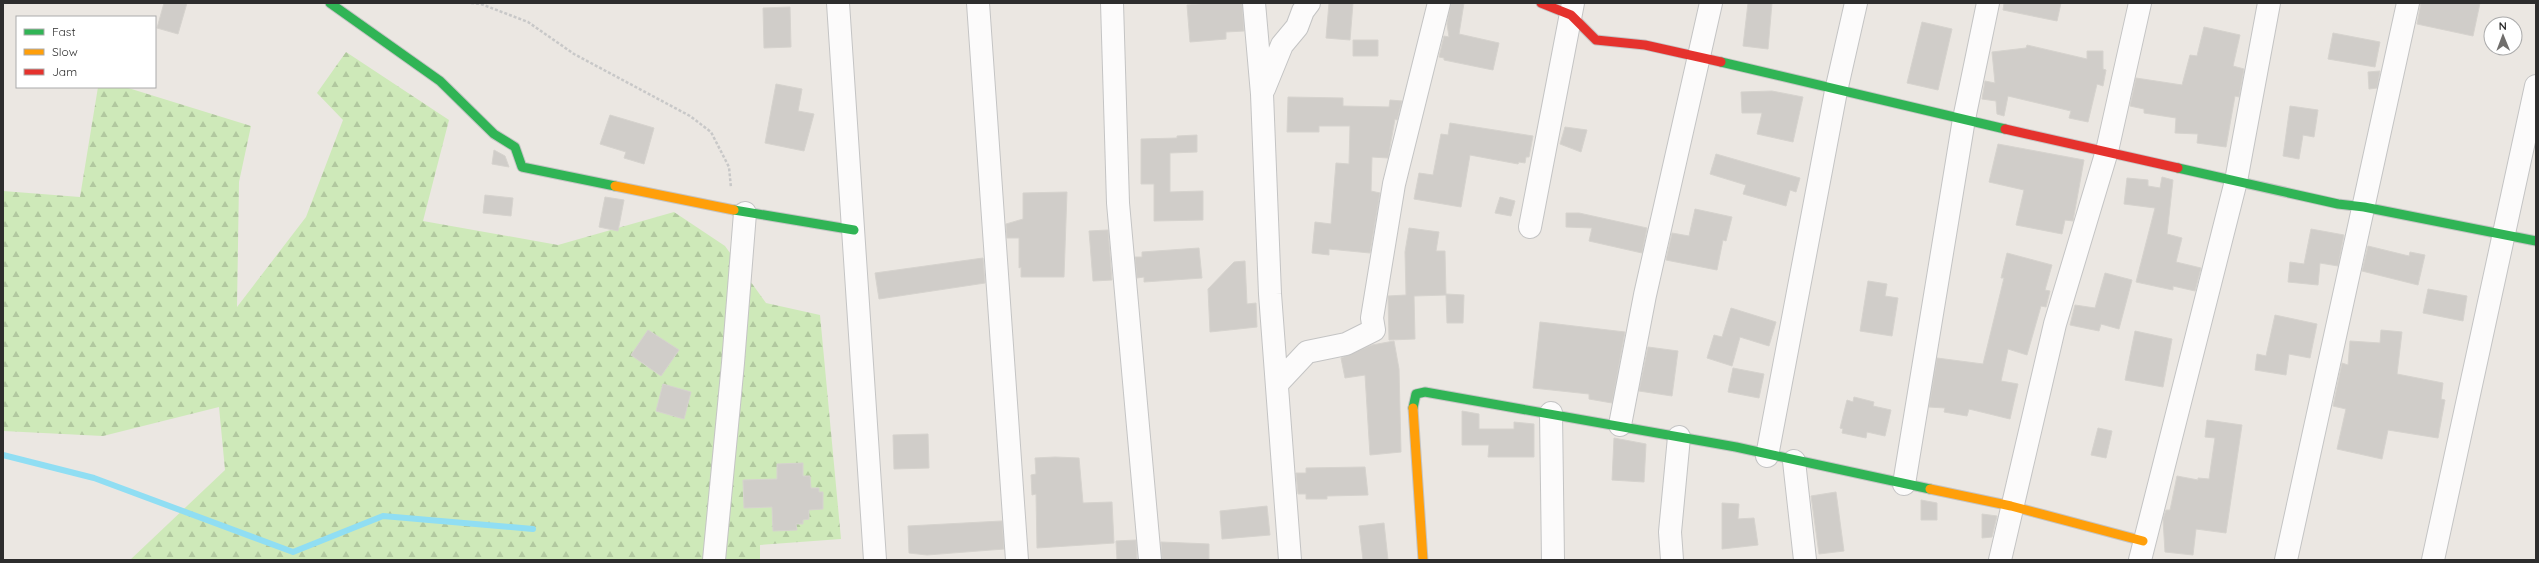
<svg xmlns="http://www.w3.org/2000/svg" width="2539" height="563" font-family="Quicksand,sans-serif">
<defs>
<pattern id="forest-firs" width="22" height="20" patternUnits="userSpaceOnUse"><rect width="22" height="20" fill="#cee9b9"/><path d="M5 1l3.5 6h-7zM16 11l3.5 6h-7z" fill="#b1c89f"/></pattern>
</defs>
<rect width="100%" height="100%" fill="#ebe7e2"/>
<path fill="url(#forest-firs)" d="M 346,52 L 449,120 L 423,221 L 558,245 L 674,212 L 725,246 L 766,303 L 820,315 L 841,539 L 760,545 L 760,560 L 130,560 L 225,470 L 219,407 L 103,436 L 3,431 L 3,191 L 80,197 L 98,87 L 125,87 L 251,126 L 239,182 L 237,307 L 306,217 L 343,120 L 317,93 Z"/>
<g fill="none" stroke-linecap="round" stroke-linejoin="round">
<path stroke="#90def3" stroke-width="6" d="M 3,455 L 94,478 L 293,552 L 383,516 L 533,529"/>
</g>
<path fill="#d0cdc9" stroke="#d6d3ce" d="M 164,3 L 187,3 L 178,34 L 157,28 Z
M 1210,3 L 1242,3 L 1244,31 L 1226,32 L 1226,39 L 1190,42 L 1187,5 Z
M 1329,3 L 1353,3 L 1350,40 L 1326,38 Z
M 1451,3 L 1464,3 L 1459,34 L 1499,43 L 1493,70 L 1444,60 L 1444,58 L 1439,57 L 1444,36 L 1449,37 L 1447,24 Z
M 1748,3 L 1772,3 L 1768,49 L 1743,46 Z
M 2004,3 L 2061,3 L 2057,21 L 2003,10 Z
M 2421,3 L 2480,3 L 2473,36 L 2417,24 Z
M 790,7 L 791,47 L 764,48 L 763,8 Z
M 1922,22 L 1952,29 L 1938,90 L 1907,83 Z
M 2204,27 L 2240,35 L 2233,66 L 2244,69 L 2239,97 L 2235,96 L 2226,147 L 2197,143 L 2198,134 L 2175,133 L 2176,118 L 2144,113 L 2144,109 L 2130,106 L 2136,78 L 2182,85 L 2190,55 L 2197,56 Z
M 2333,33 L 2380,42 L 2375,67 L 2328,59 Z
M 1353,40 L 1378,40 L 1378,56 L 1353,56 Z
M 2027,45 L 2087,59 L 2087,51 L 2103,51 L 2103,69 L 2106,70 L 2103,86 L 2097,84 L 2088,122 L 2069,118 L 2071,111 L 2008,96 L 2004,116 L 1997,114 L 1996,101 L 1982,99 L 1985,81 L 1995,83 L 1992,52 L 2026,48 Z
M 2380,71 L 2377,88 L 2369,89 L 2368,72 Z
M 776,84 L 802,89 L 798,111 L 814,114 L 804,151 L 765,143 Z
M 1772,91 L 1803,97 L 1793,142 L 1757,134 L 1762,113 L 1742,113 L 1741,92 Z
M 1288,97 L 1343,98 L 1343,106 L 1389,107 L 1390,100 L 1402,101 L 1397,120 L 1395,119 L 1388,158 L 1372,157 L 1371,191 L 1380,193 L 1370,253 L 1329,249 L 1329,255 L 1312,253 L 1315,222 L 1331,224 L 1336,163 L 1349,164 L 1350,126 L 1319,126 L 1319,132 L 1287,132 Z
M 2290,106 L 2318,110 L 2314,137 L 2303,135 L 2299,159 L 2283,156 Z
M 610,115 L 654,128 L 644,164 L 624,158 L 626,152 L 600,144 Z
M 1450,123 L 1533,136 L 1529,157 L 1526,157 L 1525,163 L 1519,162 L 1518,164 L 1470,155 L 1461,207 L 1414,199 L 1419,173 L 1433,175 L 1441,134 L 1448,135 Z
M 1565,127 L 1587,130 L 1581,152 L 1560,144 Z
M 1197,135 L 1197,152 L 1170,153 L 1170,192 L 1203,191 L 1203,220 L 1154,221 L 1154,184 L 1141,184 L 1141,139 L 1177,138 L 1177,136 Z
M 1998,144 L 2084,160 L 2073,221 L 2065,220 L 2062,234 L 2016,225 L 2024,190 L 1989,182 Z
M 494,150 L 505,156 L 509,167 L 492,164 Z
M 1716,154 L 1800,178 L 1796,192 L 1790,190 L 1786,206 L 1743,194 L 1746,185 L 1710,174 Z
M 2162,177 L 2173,180 L 2167,234 L 2182,238 L 2176,262 L 2201,268 L 2195,291 L 2173,286 L 2173,290 L 2136,282 L 2155,208 L 2124,204 L 2127,178 L 2148,180 L 2148,186 L 2160,188 Z
M 1067,192 L 1064,277 L 1021,277 L 1021,267 L 1019,268 L 1019,238 L 1007,238 L 1006,224 L 1023,219 L 1023,193 Z
M 485,195 L 513,198 L 511,216 L 483,213 Z
M 605,197 L 624,200 L 618,231 L 599,227 Z
M 1500,197 L 1515,201 L 1511,216 L 1495,213 Z
M 1695,209 L 1732,217 L 1726,241 L 1723,240 L 1717,270 L 1666,260 L 1672,233 L 1689,236 Z
M 1566,213 L 1579,213 L 1647,228 L 1642,253 L 1589,241 L 1592,228 L 1566,227 Z
M 1409,228 L 1439,232 L 1436,251 L 1445,251 L 1446,294 L 1464,295 L 1463,323 L 1447,323 L 1446,295 L 1414,296 L 1415,339 L 1389,340 L 1388,296 L 1406,295 L 1405,252 Z
M 2311,229 L 2344,235 L 2338,266 L 2320,263 L 2318,285 L 2288,282 L 2290,262 L 2304,264 Z
M 1108,230 L 1112,280 L 1093,281 L 1089,231 Z
M 2368,246 L 2409,256 L 2410,252 L 2425,255 L 2418,285 L 2362,271 Z
M 1199,248 L 1202,278 L 1144,282 L 1144,277 L 1137,278 L 1135,257 L 1142,257 L 1142,252 Z
M 2007,253 L 2052,265 L 2045,290 L 2050,291 L 2046,307 L 2041,306 L 2027,355 L 2008,349 L 2001,381 L 2018,384 L 2010,419 L 1969,409 L 1967,416 L 1944,412 L 1945,408 L 1929,407 L 1937,358 L 1983,364 L 2004,278 L 2001,278 Z
M 983,258 L 985,283 L 879,299 L 875,273 Z
M 1245,261 L 1247,304 L 1256,303 L 1257,327 L 1210,332 L 1208,289 L 1234,262 Z
M 2105,273 L 2132,280 L 2119,329 L 2101,324 L 2099,331 L 2070,325 L 2075,305 L 2095,308 Z
M 1868,281 L 1887,284 L 1885,296 L 1898,298 L 1892,336 L 1860,331 Z
M 2428,289 L 2467,296 L 2463,321 L 2423,313 Z
M 1731,308 L 1776,322 L 1769,346 L 1740,337 L 1732,366 L 1707,358 L 1714,335 L 1722,337 Z
M 2275,315 L 2317,324 L 2310,358 L 2289,354 L 2286,375 L 2255,370 L 2257,354 L 2266,356 Z
M 1540,322 L 1625,332 L 1612,403 L 1589,399 L 1589,394 L 1533,388 Z
M 648,330 L 679,350 L 661,376 L 631,355 Z
M 2381,330 L 2402,332 L 2397,374 L 2443,383 L 2441,399 L 2445,400 L 2438,438 L 2388,430 L 2382,459 L 2337,449 L 2346,409 L 2333,406 L 2342,363 L 2348,365 L 2350,341 L 2380,343 Z
M 2135,331 L 2172,339 L 2163,387 L 2125,380 Z
M 1394,341 L 1399,369 L 1401,452 L 1370,455 L 1365,375 L 1345,378 L 1341,358 L 1372,345 Z
M 1648,347 L 1678,351 L 1672,396 L 1639,391 Z
M 1733,368 L 1764,374 L 1759,398 L 1728,392 Z
M 663,384 L 691,392 L 684,419 L 656,411 Z
M 1854,397 L 1874,402 L 1873,406 L 1891,410 L 1885,436 L 1867,432 L 1866,438 L 1842,433 L 1843,429 L 1840,428 L 1847,400 L 1853,402 Z
M 1462,411 L 1479,414 L 1479,429 L 1514,429 L 1514,422 L 1534,424 L 1534,457 L 1488,457 L 1489,445 L 1462,445 Z
M 2207,420 L 2242,425 L 2226,533 L 2196,529 L 2193,555 L 2165,552 L 2163,519 L 2166,510 L 2170,510 L 2177,476 L 2198,480 L 2198,478 L 2209,479 L 2215,438 L 2205,437 Z
M 2098,428 L 2112,431 L 2106,458 L 2091,455 Z
M 928,434 L 929,468 L 894,469 L 893,435 Z
M 1614,438 L 1646,444 L 1644,482 L 1612,480 Z
M 1055,457 L 1079,458 L 1083,503 L 1112,502 L 1114,543 L 1037,548 L 1036,494 L 1032,495 L 1031,475 L 1036,474 L 1035,458 Z
M 803,463 L 803,476 L 810,476 L 811,488 L 819,488 L 819,492 L 823,492 L 823,509 L 809,510 L 809,519 L 803,520 L 803,524 L 796,524 L 797,530 L 773,531 L 772,507 L 744,508 L 743,480 L 777,479 L 777,464 Z
M 1365,467 L 1368,495 L 1327,496 L 1327,499 L 1306,499 L 1306,494 L 1298,494 L 1296,473 L 1306,473 L 1306,468 Z
M 1836,492 L 1844,551 L 1819,554 L 1811,496 Z
M 1921,500 L 1937,503 L 1937,520 L 1921,520 Z
M 1722,503 L 1739,504 L 1738,519 L 1754,518 L 1758,545 L 1722,549 Z
M 1267,506 L 1270,535 L 1222,539 L 1220,511 Z
M 1982,514 L 1997,516 L 1992,537 L 1982,538 Z
M 1002,521 L 1004,549 L 927,555 L 909,553 L 908,526 Z
M 1384,523 L 1388,560 L 1363,560 L 1359,526 Z
M 1136,540 L 1137,560 L 1117,560 L 1116,541 Z
M 1161,542 L 1209,544 L 1209,560 L 1162,560 Z"/>
<g fill="none" stroke-linecap="round" stroke-linejoin="round">
<g stroke="#c4c4c4" stroke-width="24">
<path id="street" d="M 838,3 L 875,560
M 978,3 L 1017,560
M 1112,3 L 1118,203 L 1150,560
M 1254,3 L 1262,94 L 1270,294 L 1290,560
M 1264,89 L 1282,45 L 1297,27 L 1303,11 L 1309,3
M 1530,227 L 1573,3
M 1277,384 L 1307,352 L 1346,344 L 1374,330 L 1372,318 L 1394,184 L 1439,3
M 1551,413 L 1553,560
M 1620,425 L 1645,295 L 1711,3
M 1767,456 L 1836,91 L 1856,3
M 1794,461 L 1805,560
M 1904,484 L 1964,119 L 1988,3
M 714,560 L 733,363 L 745,213
M 1672,560 L 1670,532 L 1679,437
M 2000,560 L 2055,324 L 2107,151 L 2140,3
M 2140,560 L 2236,181 L 2269,3
M 2286,560 L 2408,3
M 2433,560 L 2536,86"/>
</g>
<g stroke="#c4c4c4" stroke-width="11">
<path id="fast" d="M 330,3 L 440,81 L 494,134 L 515,147 L 522,167 L 615,186
M 1721,62 L 2005,129
M 2178,168 L 2338,204 L 2364,207 L 2536,241
M 734,210 L 854,230
M 1413,408 L 1416,394 L 1425,392 L 1736,447 L 1930,489"/>
</g>
<g stroke="#c4c4c4" stroke-width="11">
<path id="slow" d="M 615,186 L 734,210
M 1413,408 L 1423,560
M 1930,489 L 2011,506 L 2143,541"/>
</g>
<g stroke="#c4c4c4" stroke-width="11">
<path id="jam" d="M 1541,3 L 1571,15 L 1596,40 L 1645,45 L 1721,62
M 2005,129 L 2178,168"/>
</g>
<path stroke="#c8c8c8" stroke-width="2.5" stroke-dasharray="3 2" stroke-linecap="butt" d="M 471,3 L 481,4 L 528,22 L 574,54 L 690,116 L 711,132 L 729,167 L 731,188"/>
<use href="#street" stroke="#fcfbfb" stroke-width="22"/>
<use href="#fast" stroke="#30b455" stroke-width="9"/>
<use href="#slow" stroke="#ff9f0a" stroke-width="9"/>
<use href="#jam" stroke="#e5322d" stroke-width="9"/>
</g>
<rect width="2539" height="563" fill="none" stroke="#2d2d2d" stroke-width="8"/>
<rect x="16" y="16" width="140" height="72" fill="#ffffff" stroke="#ababab"/>
<rect x="24" y="29" width="20" height="6" fill="#30b455" stroke="#ababab"/>
<text x="52" y="36" font-size="12" fill="#2d2d2d">Fast</text>
<rect x="24" y="49" width="20" height="6" fill="#ff9f0a" stroke="#ababab"/>
<text x="52" y="56" font-size="12" fill="#2d2d2d">Slow</text>
<rect x="24" y="69" width="20" height="6" fill="#e5322d" stroke="#ababab"/>
<text x="52" y="76" font-size="12" fill="#2d2d2d">Jam</text>
<g transform="translate(2503 36) rotate(359)"><circle r="19" fill="#ffffff" stroke="#ababab"/>
<path d="M0-3L7 15L0 10L-7 15Z" fill="#706e6c"/>
<text y="-6" font-size="11" font-weight="bold" text-anchor="middle" fill="#2d2d2d">N</text>
</g>
</svg>
